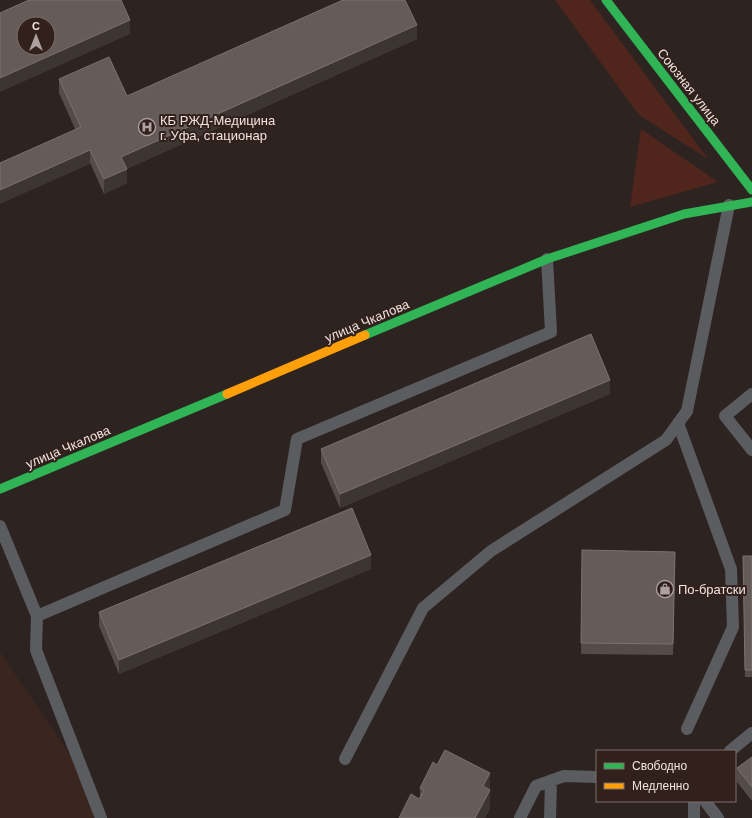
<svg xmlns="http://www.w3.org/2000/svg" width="752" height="818" font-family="Arial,sans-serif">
<rect width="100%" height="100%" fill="#2d2421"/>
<path fill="#3a251f" d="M 0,652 L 75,763 L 102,818 L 0,818 Z"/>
<path fill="#4f251c" d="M 555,0 L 590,0 L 708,159 L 639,115 Z
M 641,129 L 718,182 L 630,207 Z"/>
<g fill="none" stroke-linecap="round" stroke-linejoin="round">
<path stroke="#5a5c60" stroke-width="12" d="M 752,394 L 725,416 L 752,450
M 678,423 L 731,569 L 733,627 L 687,729
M 0,526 L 37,616 L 285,510 L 297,439 L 551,332 L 547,259
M 37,616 L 36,650 L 101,818
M 730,751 L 752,733
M 345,759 L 423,608 L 491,551 L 666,440 L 687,411 L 729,205
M 694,801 L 694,818
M 705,801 L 718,818
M 520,818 L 536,786 L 564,776 L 597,777
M 550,818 L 551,781"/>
<path stroke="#30b455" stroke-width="9" d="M 606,0 L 752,190
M 365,335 L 547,259 L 684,214 L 752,202
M 0,489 L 227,394"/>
<path stroke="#ff9f0a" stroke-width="9" d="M 227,394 L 365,335"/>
</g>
<path fill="#544c49" d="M 417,39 L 126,169 L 127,183 L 104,194 L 59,93 L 59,79 L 127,96 Z
M 610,394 L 340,508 L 321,463 L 321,449 Z
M 582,550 L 675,552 L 673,655 L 581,654 Z
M 743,556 L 752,556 L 752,677 L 745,677 Z
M 371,569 L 119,674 L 99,626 L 99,612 Z
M 752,757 L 752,801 L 737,782 L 737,768 Z
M 420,788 L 490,792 L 490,808 L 485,818 L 399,818 L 419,799 L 420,797 Z"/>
<path fill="#3d3532" d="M 130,20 L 130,34 L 0,92 L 0,78 Z
M 417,25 L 417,39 L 121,171 L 121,157 Z
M 90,150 L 90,164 L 0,204 L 0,190 Z
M 127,169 L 127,183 L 104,194 L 104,179 Z
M 610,380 L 610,394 L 340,508 L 340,494 Z
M 371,555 L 371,569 L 119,674 L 119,660 Z
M 490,773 L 490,808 L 485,818 L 475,818 L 483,786 Z"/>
<path fill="#655c5a" stroke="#7b726f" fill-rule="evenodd" d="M 29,0 L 121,0 L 130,20 L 0,78 L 0,13 ZM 24,24 L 48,24 L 48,48 L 24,48 Z
M 343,0 L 405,0 L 417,25 L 121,157 L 127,169 L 104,179 L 90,150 L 0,190 L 0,163 L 81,127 L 59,79 L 109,57 L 127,96 Z
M 591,334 L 610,380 L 340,494 L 321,449 Z
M 352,508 L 371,555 L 119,660 L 99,612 Z
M 582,550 L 675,552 L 673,644 L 581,643 Z
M 743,556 L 752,556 L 752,670 L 745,670 Z
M 445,750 L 490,773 L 483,786 L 490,790 L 475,818 L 399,818 L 411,794 L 419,799 L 424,790 L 420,788 L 433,762 L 437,765 Z
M 752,757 L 752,787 L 737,768 Z"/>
<defs>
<g id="hospital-ring" transform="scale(0.9)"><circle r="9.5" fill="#32201c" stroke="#aca19e" stroke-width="1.5"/><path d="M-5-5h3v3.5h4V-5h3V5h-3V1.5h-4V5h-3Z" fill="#aca19e"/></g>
<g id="shop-ring" transform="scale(0.9)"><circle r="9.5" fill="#32201c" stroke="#aca19e" stroke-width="1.5"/><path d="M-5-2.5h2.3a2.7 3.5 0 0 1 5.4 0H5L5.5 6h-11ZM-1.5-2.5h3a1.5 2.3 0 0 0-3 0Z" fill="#aca19e"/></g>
</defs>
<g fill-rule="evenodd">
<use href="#hospital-ring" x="147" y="127"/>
<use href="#shop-ring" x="665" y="589"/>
</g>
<g text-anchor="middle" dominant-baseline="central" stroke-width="4" stroke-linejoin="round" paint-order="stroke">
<g font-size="13" fill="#f1e5e2" stroke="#32201c">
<text transform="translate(689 87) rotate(52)">Союзная улица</text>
<text transform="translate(367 321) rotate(-23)">улица Чкалова</text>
<text transform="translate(68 447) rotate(-23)">улица Чкалова</text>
</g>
<g font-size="13" fill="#f1e5e2" stroke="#32201c" text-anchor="start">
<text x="160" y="120">КБ РЖД-Медицина<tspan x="160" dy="15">г. Уфа, стационар</tspan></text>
<text x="678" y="589">По-братски</text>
</g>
</g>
<rect x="596" y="750" width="140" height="52" fill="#32201c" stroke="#7e6f6b"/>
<rect x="604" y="763" width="20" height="6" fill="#30b455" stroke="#7e6f6b"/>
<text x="632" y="770" font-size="12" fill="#f1e5e2">Свободно</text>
<rect x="604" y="783" width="20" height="6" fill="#ff9f0a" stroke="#7e6f6b"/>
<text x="632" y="790" font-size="12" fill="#f1e5e2">Медленно</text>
<g transform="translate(36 36)"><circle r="19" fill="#32201c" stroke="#7e6f6b"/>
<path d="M0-3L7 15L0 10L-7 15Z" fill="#aca19e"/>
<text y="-6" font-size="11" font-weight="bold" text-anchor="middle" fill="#f1e5e2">С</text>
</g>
</svg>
